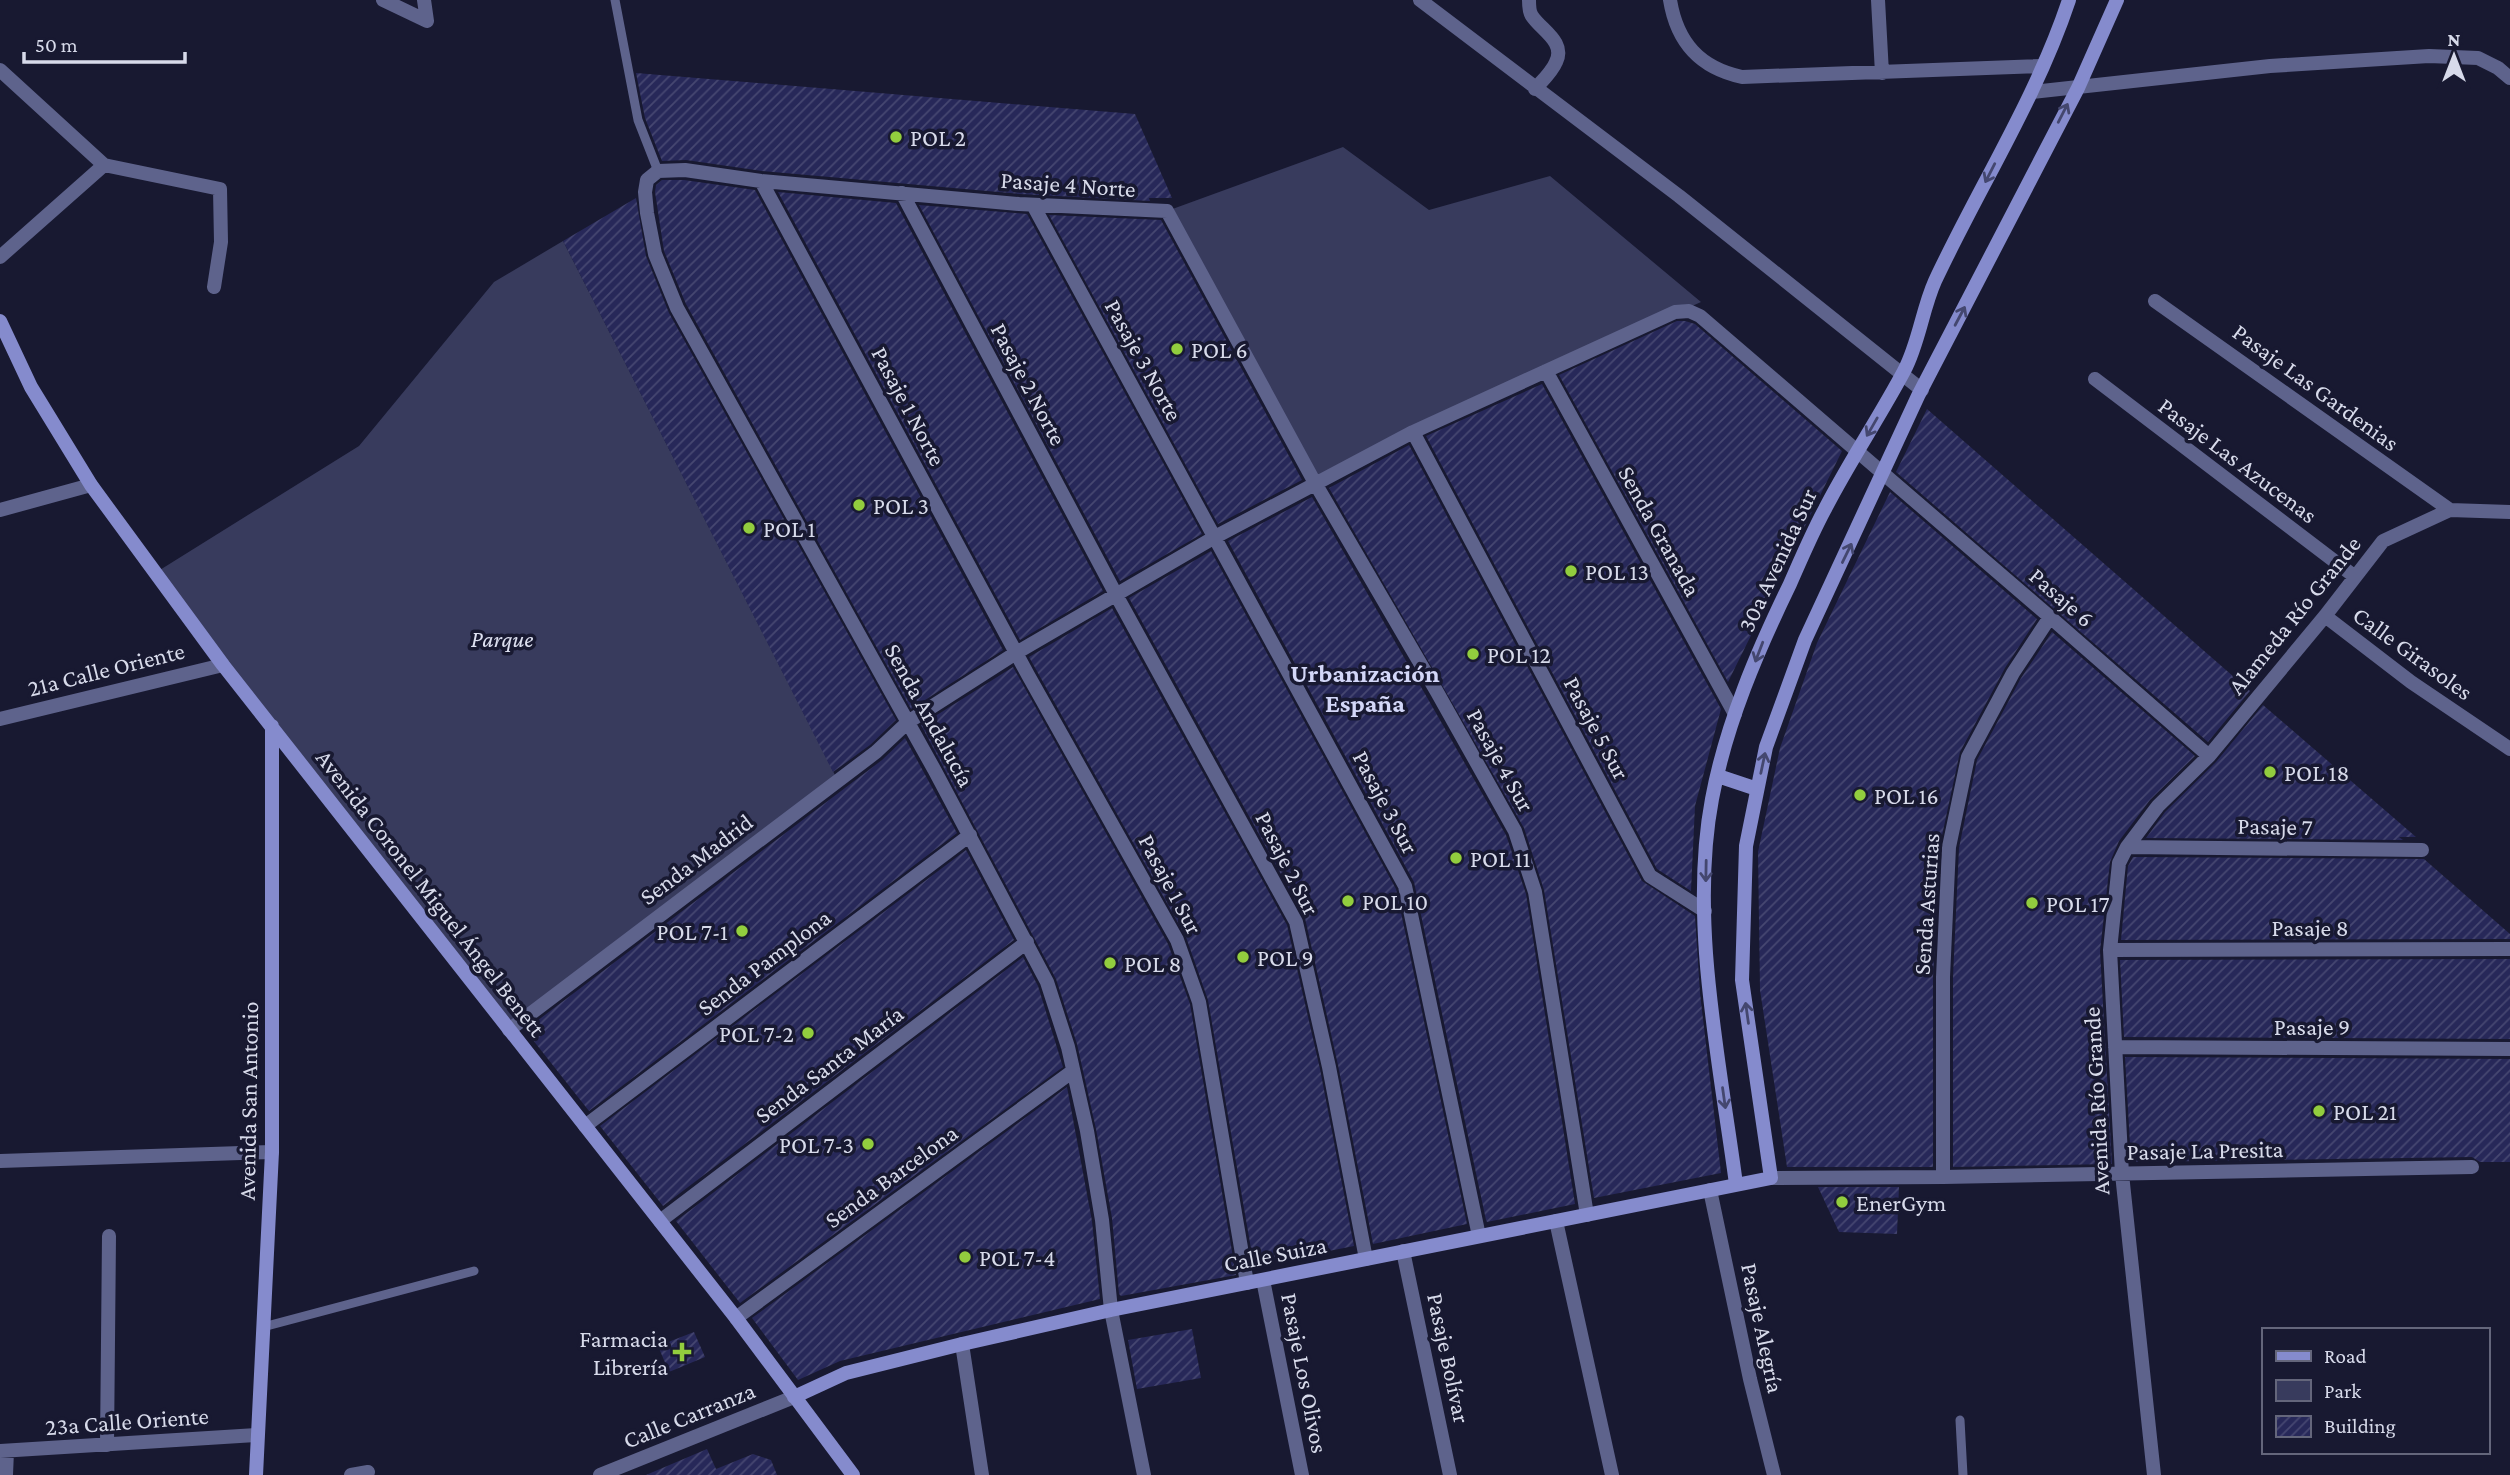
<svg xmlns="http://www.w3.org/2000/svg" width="2510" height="1475" font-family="'Crimson Pro',serif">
<defs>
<pattern id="building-hatch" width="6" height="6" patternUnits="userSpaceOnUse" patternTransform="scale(1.75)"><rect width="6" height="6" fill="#272859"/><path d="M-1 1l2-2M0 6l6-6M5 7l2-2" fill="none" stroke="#464771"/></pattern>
</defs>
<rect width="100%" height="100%" fill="#181931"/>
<path fill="#383b5d" d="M 1343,147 L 1429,210 L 1550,176 L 1701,302 L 1312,478 L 1167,211 Z
M 563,241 L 838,781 L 509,1030 L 155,573 L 359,446 L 494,282 Z"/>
<path fill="url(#building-hatch)" d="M 636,73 L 1135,114 L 1172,198 L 1149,198 L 1150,201 L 1020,194 L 762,171 L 686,160 L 662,161 L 645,118 Z
M 662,180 L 684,180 L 755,190 L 1003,650 L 911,709 L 686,304 L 664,251 L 655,192 L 656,185 Z
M 778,192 L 896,203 L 1103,591 L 1020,640 Z
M 636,198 L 646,256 L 669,313 L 896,720 L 870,745 L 833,772 L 563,241 Z
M 919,205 L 1027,214 L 1202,534 L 1120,581 Z
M 1049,215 L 1161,220 L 1302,480 L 1218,524 Z
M 1677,321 L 1685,321 L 1695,324 L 1842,451 L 1728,682 L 1559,375 Z
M 1542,384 L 1721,709 L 1695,806 L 1691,891 L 1657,869 L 1426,436 Z
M 1927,409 L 2250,691 L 2208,742 L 1896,472 Z
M 1409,445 L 1642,881 L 1695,916 L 1700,993 L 1721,1173 L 1594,1198 L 1544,890 L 1524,828 L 1329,488 Z
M 1890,492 L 2037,619 L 2005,668 L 1960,752 L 1940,845 L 1933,977 L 1933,1167 L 1787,1167 L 1760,990 L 1758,852 L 1780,748 L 1817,643 Z
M 1312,497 L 1506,835 L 1526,894 L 1575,1204 L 1487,1222 L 1486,1220 L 1414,882 L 1228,541 Z
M 1211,551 L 1396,889 L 1467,1224 L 1373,1244 L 1338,1065 L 1305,918 L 1129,598 Z
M 1112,608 L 1287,925 L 1320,1069 L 1354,1246 L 1254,1266 L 1208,1000 L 1186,937 L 1029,657 Z
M 2052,632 L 2195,756 L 2150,800 L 2119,841 L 2110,862 L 2100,951 L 2112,1164 L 1953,1167 L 1953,977 L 1959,848 L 1977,760 L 2021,678 Z
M 1013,667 L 1168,944 L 1190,1004 L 1236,1275 L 1121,1296 L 1119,1294 L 1112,1218 L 1096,1129 L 1077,1044 L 1056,979 L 921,725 Z
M 2263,705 L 2416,837 L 2399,837 L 2403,840 L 2146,838 L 2165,812 L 2216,762 Z
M 905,738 L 957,833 L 589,1111 L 525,1030 L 882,760 Z
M 966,850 L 1014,940 L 663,1206 L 600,1126 Z
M 2133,857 L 2424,859 L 2510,934 L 2510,939 L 2121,940 L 2128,866 Z
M 1023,957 L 1038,986 L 1063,1067 L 740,1303 L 676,1221 Z
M 2510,959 L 2510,1039 L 2124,1037 L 2120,960 Z
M 2125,1057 L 2510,1059 L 2510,1162 L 2480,1162 L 2472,1157 L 2131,1162 Z
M 1067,1087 L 1092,1221 L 1100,1299 L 840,1361 L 798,1380 L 752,1318 Z
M 1818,1187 L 1899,1187 L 1897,1234 L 1839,1232 Z
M 1192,1329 L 1201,1378 L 1137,1389 L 1128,1340 Z
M 694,1332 L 705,1357 L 669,1372 L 658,1346 Z
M 707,1449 L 716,1469 L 753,1454 L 771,1460 L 777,1475 L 646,1475 Z"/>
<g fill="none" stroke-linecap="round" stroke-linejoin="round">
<path stroke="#5e638c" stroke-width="9" d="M 615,0 L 638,120 L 658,171
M 263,1327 L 474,1271
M 1960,1420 L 1963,1475"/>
<path stroke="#5e638c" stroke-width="14" d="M 383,0 L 427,21
M 424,0 L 427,21
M 1420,0 L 1679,196 L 1922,390
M 1529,0 C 1529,5 1529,12 1532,16 C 1541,30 1566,42 1556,62 C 1552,72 1542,81 1535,89
M 1670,0 C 1677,43 1700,68 1742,77 L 2042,66
M 1878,0 L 1882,73
M 0,70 L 104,165 L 220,189 L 221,242 L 214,287
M 2032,92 L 2270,66 L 2429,56 L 2478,58 L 2498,68 L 2510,78
M 761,181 L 1028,675 L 1177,940 L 1199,1002 L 1247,1283
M 902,193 L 1120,602 L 1296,922 L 1329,1067 L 1366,1259
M 1033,205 L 1405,886 L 1479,1236
M 0,257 L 104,165
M 2155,301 L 2450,510
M 1546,371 L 1735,714
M 2095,379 L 2354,576
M 1413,432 L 1650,876 L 1705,911
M 0,510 L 91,485
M 2325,616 L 2411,682 L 2510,749
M 0,719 L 223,665
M 2127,847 L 2422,850
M 2110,950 L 2510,949
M 509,1030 L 876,752 L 908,722 L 1016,653 L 1215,537 L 1413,432 L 1675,312 L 1689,311 L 1700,316 L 2050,617 L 2209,756
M 2115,1047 L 2510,1049
M 585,1126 L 970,835
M 0,1161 L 272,1152
M 1943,1177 L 1943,977 L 1949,847 L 1968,757 L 2013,673 L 2050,617
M 1771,1178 L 1943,1177 L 2472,1167
M 1710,1190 L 1750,1379 L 1774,1475
M 660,1221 L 1027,942
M 1556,1221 L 1612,1475
M 1403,1251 L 1450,1475
M 1263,1280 L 1302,1475
M 736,1318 L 1073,1071
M 962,1344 L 982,1475
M 107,1445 L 109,1236
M 0,1451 L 257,1435
M 6,1475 L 7,1451
M 351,1475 L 368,1472
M 600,1475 L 794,1397
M 1144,1475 L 1111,1310 L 1102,1220 L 1087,1131 L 1068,1047 L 1047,982 L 935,771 L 677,308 L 655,254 L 647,213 L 645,192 L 647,180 L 658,171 L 685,170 L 761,181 L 1019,204 L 1167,211 L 1315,483 L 1437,692 L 1515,831 L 1535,892 L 1587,1215
M 2154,1475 L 2122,1174 L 2110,950 L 2119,863 L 2127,847 L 2158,806 L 2209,756 L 2325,616 L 2383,541 L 2450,510 L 2510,512"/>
<path stroke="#858bcd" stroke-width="14" d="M 0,321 L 31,387 L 91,485 L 223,665 L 736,1318 L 853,1475
M 1718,776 L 1757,789
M 1736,1184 C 1720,1063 1689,920 1712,799 C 1726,724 1757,652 1790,584 C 1801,559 1812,533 1825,509 C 1849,462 1879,418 1904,371 C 1919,343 1922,310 1935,281 C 1979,187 2036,99 2069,0
M 794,1397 L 846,1373 L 962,1344 L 1111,1310 L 1771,1178 L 1742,980 L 1746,846 L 1766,747 L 1805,640 L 1918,396 L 2078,88 L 2117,0
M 256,1475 L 272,1152 L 272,726"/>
</g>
<defs><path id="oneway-shaft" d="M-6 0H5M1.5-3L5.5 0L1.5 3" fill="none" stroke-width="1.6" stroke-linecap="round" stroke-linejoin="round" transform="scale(1.75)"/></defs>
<g stroke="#44476f">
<use href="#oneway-shaft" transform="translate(2063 113) rotate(-63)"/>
<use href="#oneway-shaft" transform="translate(1990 173) rotate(117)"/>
<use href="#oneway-shaft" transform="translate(1960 316) rotate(-62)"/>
<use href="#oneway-shaft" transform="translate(1872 427) rotate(120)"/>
<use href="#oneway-shaft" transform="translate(1847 553) rotate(-64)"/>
<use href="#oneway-shaft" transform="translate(1759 652) rotate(111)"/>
<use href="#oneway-shaft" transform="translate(1763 763) rotate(-78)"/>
<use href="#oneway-shaft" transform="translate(1706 871) rotate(91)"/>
<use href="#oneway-shaft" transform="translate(1747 1013) rotate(-98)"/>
<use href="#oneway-shaft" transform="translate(1724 1098) rotate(82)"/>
</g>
<g fill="#92cd3e" stroke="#181931" stroke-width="2.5">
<circle cx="896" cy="137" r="7"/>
<circle cx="1177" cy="349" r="7"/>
<circle cx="859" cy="505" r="7"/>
<circle cx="749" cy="528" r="7"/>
<circle cx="1571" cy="571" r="7"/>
<circle cx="1473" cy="654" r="7"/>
<circle cx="2270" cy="772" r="7"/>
<circle cx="1860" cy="795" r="7"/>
<circle cx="1456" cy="858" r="7"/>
<circle cx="1348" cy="901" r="7"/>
<circle cx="2032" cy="903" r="7"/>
<circle cx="742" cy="931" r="7"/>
<circle cx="1243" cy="957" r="7"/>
<circle cx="1110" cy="963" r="7"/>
<circle cx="808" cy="1033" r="7"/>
<circle cx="2319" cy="1111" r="7"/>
<circle cx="868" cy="1144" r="7"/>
<circle cx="1842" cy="1202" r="7"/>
<circle cx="965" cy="1257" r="7"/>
<path d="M678.5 1341.5h7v7h7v7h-7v7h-7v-7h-7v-7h7z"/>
</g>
<g text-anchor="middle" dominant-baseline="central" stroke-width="7" stroke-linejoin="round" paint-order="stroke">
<g font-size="24" fill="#d7daea" stroke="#181931" text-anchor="start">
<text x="910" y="137">POL 2</text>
<text x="1191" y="349">POL 6</text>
<text x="873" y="505">POL 3</text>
<text x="763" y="528">POL 1</text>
<text x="1585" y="571">POL 13</text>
<text x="1487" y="654">POL 12</text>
<text x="2284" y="772">POL 18</text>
<text x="1874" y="795">POL 16</text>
<text x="1470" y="858">POL 11</text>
<text x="1362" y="901">POL 10</text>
<text x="2046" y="903">POL 17</text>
<text x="728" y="931" text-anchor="end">POL 7-1</text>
<text x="1257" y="957">POL 9</text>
<text x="1124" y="963">POL 8</text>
<text x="794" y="1033" text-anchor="end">POL 7-2</text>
<text x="2333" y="1111">POL 21</text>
<text x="854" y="1144" text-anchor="end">POL 7-3</text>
<text x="1856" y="1202">EnerGym</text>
<text x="979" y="1257">POL 7-4</text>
<text x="668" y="1338" text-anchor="end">Farmacia<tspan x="668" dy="28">Librería</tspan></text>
</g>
<g font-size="24" fill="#d7daea" stroke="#181931">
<text transform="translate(1068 184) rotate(4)">Pasaje 4 Norte</text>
<text transform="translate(1144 360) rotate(61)">Pasaje 3 Norte</text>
<text transform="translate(1029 384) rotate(62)">Pasaje 2 Norte</text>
<text transform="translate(2316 387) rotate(36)">Pasaje Las Gardenias</text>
<text transform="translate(909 406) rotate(62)">Pasaje 1 Norte</text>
<text transform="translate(2238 460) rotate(37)">Pasaje Las Azucenas</text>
<text transform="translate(1660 531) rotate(61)">Senda Granada</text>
<text transform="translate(1777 560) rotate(-65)">30a Avenida Sur</text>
<text transform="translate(2062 597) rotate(41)">Pasaje 6</text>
<text transform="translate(2294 615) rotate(-51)">Alameda Río Grande</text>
<text transform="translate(2413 653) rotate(36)">Calle Girasoles</text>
<text transform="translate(106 669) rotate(-14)">21a Calle Oriente</text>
<text transform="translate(930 715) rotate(61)">Senda Andalucía</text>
<text transform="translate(1597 728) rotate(62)">Pasaje 5 Sur</text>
<text transform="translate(1501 760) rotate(61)">Pasaje 4 Sur</text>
<text transform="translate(1386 802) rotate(62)">Pasaje 3 Sur</text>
<text transform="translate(2275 826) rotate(1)">Pasaje 7</text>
<text transform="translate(696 859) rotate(-37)">Senda Madrid</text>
<text transform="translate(1288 863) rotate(63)">Pasaje 2 Sur</text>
<text transform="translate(1171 884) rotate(62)">Pasaje 1 Sur</text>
<text transform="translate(431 893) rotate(52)">Avenida Coronel Miguel Ángel Benett</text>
<text transform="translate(1926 904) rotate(-86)">Senda Asturias</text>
<text x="2310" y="927">Pasaje 8</text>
<text transform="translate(764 962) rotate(-37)">Senda Pamplona</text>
<text x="2312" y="1026">Pasaje 9</text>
<text transform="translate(829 1064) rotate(-37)">Senda Santa María</text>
<text transform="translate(248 1101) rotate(-89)">Avenida San Antonio</text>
<text transform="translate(2096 1101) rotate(-93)">Avenida Río Grande</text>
<text transform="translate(2205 1150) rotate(-1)">Pasaje La Presita</text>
<text transform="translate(891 1176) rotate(-36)">Senda Barcelona</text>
<text transform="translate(1275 1254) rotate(-11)">Calle Suiza</text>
<text transform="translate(1763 1328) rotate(78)">Pasaje Alegría</text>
<text transform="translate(1449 1358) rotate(78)">Pasaje Bolívar</text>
<text transform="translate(1305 1373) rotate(79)">Pasaje Los Olivos</text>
<text transform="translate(689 1415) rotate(-22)">Calle Carranza</text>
<text transform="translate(127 1421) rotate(-4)">23a Calle Oriente</text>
</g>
<g font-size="24" font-style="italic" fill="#dde0f0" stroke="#181931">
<text x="502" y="638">Parque</text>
</g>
<g font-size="26" font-weight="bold" fill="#d3d7f8" stroke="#181931">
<text x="1365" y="673">Urbanización<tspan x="1365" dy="30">España</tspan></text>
</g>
</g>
<rect x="2262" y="1328" width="228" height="126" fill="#181931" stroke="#64667b" stroke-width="2"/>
<rect x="2276" y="1351" width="35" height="10" fill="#858bcd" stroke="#64667b" stroke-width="2"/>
<text x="2324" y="1363" font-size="21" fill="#d7daea">Road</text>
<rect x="2276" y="1380" width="35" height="21" fill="#383b5d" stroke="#64667b" stroke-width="2"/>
<text x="2324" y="1398" font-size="21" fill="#d7daea">Park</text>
<rect x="2276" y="1416" width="35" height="21" fill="url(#building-hatch)" stroke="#64667b" stroke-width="2"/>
<text x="2324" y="1433" font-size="21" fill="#d7daea">Building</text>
<g transform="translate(2454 56)" stroke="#181931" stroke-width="5" paint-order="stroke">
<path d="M0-5L12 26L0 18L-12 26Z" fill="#d7daea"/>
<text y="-10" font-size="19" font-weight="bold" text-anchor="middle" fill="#d7daea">N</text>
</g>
<path d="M24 52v10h161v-10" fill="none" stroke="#d7daea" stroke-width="3.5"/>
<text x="35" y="52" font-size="21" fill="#d7daea" stroke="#181931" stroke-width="5" paint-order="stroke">50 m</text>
</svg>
